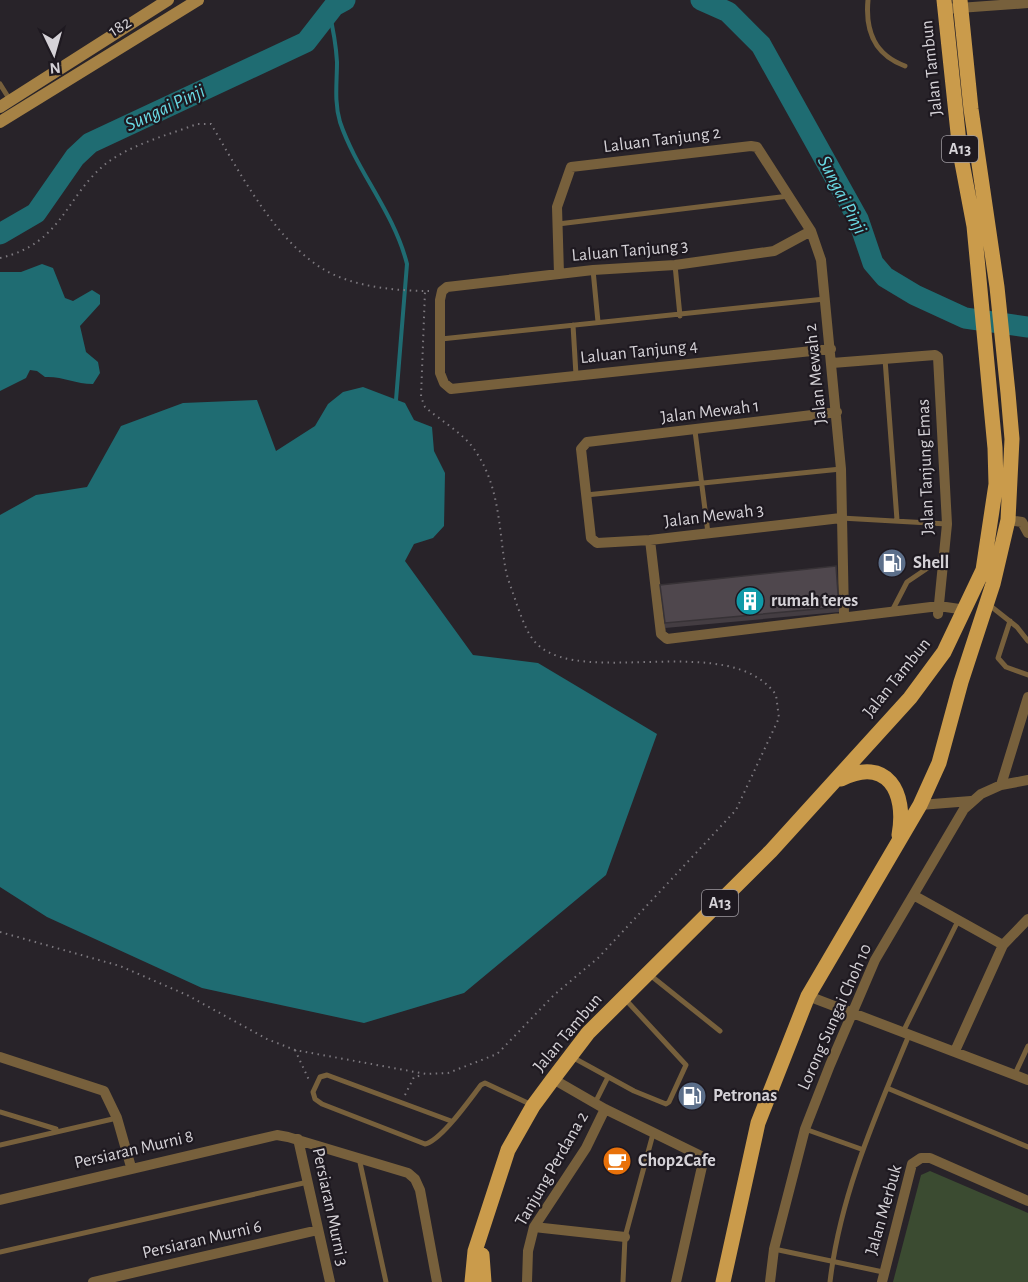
<svg xmlns="http://www.w3.org/2000/svg" width="1028" height="1282" font-family="'Alegreya Sans',sans-serif">
<rect width="100%" height="100%" fill="#282329"/>
<path fill="#3b4b31" d="M 930,1171 L 1028,1213 L 1028,1282 L 893,1282 L 921,1175 Z"/>
<path fill="#1f6c72" d="M 42,264 L 53,268 L 65,298 L 73,301 L 92,290 L 100,295 L 100,304 L 80,326 L 86,352 L 98,362 L 100,373 L 93,384 C 75,384 62,376 45,377 L 37,371 L 30,370 L 26,378 L 0,391 L 0,272 L 21,272 Z
M 363,387 L 405,403 L 414,420 L 432,427 L 434,451 L 445,473 L 444,526 L 433,538 L 414,544 L 405,561 L 473,655 L 538,663 L 657,734 L 606,875 L 464,993 L 364,1023 L 202,988 L 47,917 L 0,887 L 0,515 L 36,495 L 87,487 L 121,426 L 183,403 L 257,400 L 276,451 L 315,426 L 328,404 L 343,392 Z"/>
<g fill="none" stroke-linecap="round" stroke-linejoin="round">
<path stroke="#1f6c72" stroke-width="4" d="M 329,12 C 333,28 336,45 337,62 C 337,82 334,102 340,122 C 357,172 394,212 407,264 L 396,400"/>
<path stroke="#1f6c72" stroke-width="21" d="M 701,0 L 728,12 L 761,45 L 858,219 L 873,263 L 885,277 L 915,295 L 965,318 L 1028,327
M 0,234 L 36,213 L 75,157 L 90,143 L 306,42 L 334,6 L 345,0"/>
<path stroke="#7c787e" stroke-width="2" stroke-dasharray="1.5 4.5" stroke-linecap="butt" d="M 0,258 C 64,243 65,195 108,162 C 133,144 168,135 197,124 L 211,124 C 240,173 274,239 323,269 C 353,287 396,291 430,291
M 0,932 L 120,966 L 187,995 L 267,1039 L 295,1050 L 426,1074 L 448,1073 L 497,1054 L 503,1048 L 554,995 L 598,958 L 736,810 L 779,718 L 776,695 C 731,630 585,688 538,645 C 527,635 522,618 517,605 C 513,592 507,579 505,566 C 499,527 499,486 476,452 C 465,434 441,421 425,407 L 421,397 L 425,291
M 295,1050 L 309,1080
M 405,1095 L 414,1077 L 423,1075"/>
<path stroke="#77603c" stroke-width="5" d="M 868,0 C 865,32 875,55 905,66
M 0,84 L 10,100
M 558,224 L 789,196
M 675,265 L 680,316
M 593,270 L 598,322
M 573,325 L 576,375
M 441,339 L 825,299
M 885,359 L 897,520
M 695,431 L 708,533
M 586,495 L 841,469
M 841,518 L 947,524
M 988,604 L 1017,627 L 1028,641
M 892,611 L 907,582 L 944,557
M 1010,621 L 998,658 L 1006,667 L 1028,675
M 650,975 L 720,1031
M 903,1032 L 958,921
M 572,1057 L 634,1091 L 666,1104 L 669,1102 L 686,1065 L 625,999
M 1015,1074 L 1028,1046
M 887,1088 L 1028,1147
M 595,1103 L 608,1077
M 0,1112 L 56,1129
M 451,1121 L 327,1075 L 320,1077 L 313,1092 L 315,1099 L 322,1104 L 425,1144 C 441,1141 470,1099 481,1085 L 485,1083 L 532,1105
M 805,1129 L 861,1149
M 0,1145 L 117,1118
M 359,1158 L 386,1282
M 774,1249 L 883,1272
M 0,1252 L 308,1182
M 623,1282 L 625,1237 L 653,1134
M 830,1282 C 840,1195 876,1115 909,1035"/>
<path stroke="#77603c" stroke-width="10" d="M 945,9 L 1028,3
M 811,231 L 774,251 L 675,265 L 593,270 L 447,287 L 442,291 L 440,300 L 440,373 L 444,383 L 451,389 L 831,349
M 559,274 L 557,207 L 571,167 L 751,146 L 757,147 L 811,231 L 821,260 L 841,469 L 844,615
M 832,363 L 935,355 L 938,357 L 947,524 L 938,614
M 837,412 L 587,442 L 581,449 L 591,538 L 597,543 L 650,540 L 841,518
M 1008,520 L 1022,522 L 1028,533
M 650,540 L 661,634 L 667,639 L 939,606 L 966,610
M 1001,785 L 1028,780
M 920,805 L 971,801
M 915,896 L 1003,945
M 808,996 L 1028,1080
M 955,1051 L 1003,945 L 1028,919
M 0,1057 L 104,1091 L 117,1118 L 131,1167
M 553,1079 L 605,1109 L 701,1156 L 703,1162 L 676,1282
M 298,1139 L 330,1282
M 0,1200 L 277,1135 L 288,1137 L 408,1173 L 415,1179 L 420,1190 L 437,1282
M 534,1227 L 625,1237
M 93,1282 L 318,1230
M 527,1282 L 528,1251 L 534,1227 L 586,1148 L 605,1109
M 770,1282 L 774,1249 L 805,1129 L 830,1065 L 875,960 L 964,809 L 981,794 L 1001,785 L 1028,697
M 882,1282 L 912,1164 L 921,1158 L 930,1158 L 1028,1201"/>
<path stroke="#a68245" stroke-width="12" d="M 0,107 L 168,0
M 0,122 L 198,0"/>
<path stroke="#ca9b4b" stroke-width="15" d="M 841,779 C 887,756 907,792 899,835
M 482,1255 L 484,1282
M 472,1282 L 475,1251 L 508,1150 L 533,1106 L 553,1079 L 588,1033 L 771,851 L 910,698 L 944,652 L 983,570 L 996,484 L 995,448 L 974,226 L 960,152 L 944,0
M 723,1282 L 758,1123 L 808,996 L 920,805 L 939,763 L 961,682 L 993,584 L 1008,520 L 1012,439 L 1008,393 L 997,287 L 971,109 L 960,0"/>
</g>
<path fill="#443d42" d="M 660,585 L 839,607 L 839,612 L 665,628 Z"/>
<path fill="#4f474d" stroke="#373236" stroke-width="1.5" d="M 836,566 L 839,607 L 665,623 L 660,585 Z"/>
<defs>
<g id="fuel-disc" transform="scale(1.5)"><circle r="9.5" fill="#5c6f8a" stroke="#1e1920"/><path d="M-5.5-6h7V0h2V4h1.3V-2.5L3-4.5l.8-.8L6-3V5H2.5V1h-1V6h-7ZM-4.2-4.7v3.2H.2V-4.7Z" fill="#fff"/></g>
<g id="building-disc" transform="scale(1.5)"><circle r="9.5" fill="#0f9aa8" stroke="#1e1920"/><path d="M-4-6H4V6H1V3H-1V6H-4ZM-2.5-4.3h1.7v1.8h-1.7ZM.8-4.3h1.7v1.8H.8ZM-2.5-1h1.7V.8h-1.7ZM.8-1h1.7V.8H.8Z" fill="#fff"/></g>
<g id="cafe-disc" transform="scale(1.5)"><circle r="9.5" fill="#e8710a" stroke="#1e1920"/><path d="M-5.5-4.5H6V0H3Q3 3.5 0 3.5H-2.5Q-5.5 3.5-5.5 0ZM3-3.2v2h1.7v-2ZM-6 4.5H4V6H-6Z" fill="#fff"/></g>
</defs>
<g fill-rule="evenodd">
<use href="#fuel-disc" x="892" y="563"/>
<use href="#building-disc" x="750" y="601"/>
<use href="#fuel-disc" x="692" y="1096"/>
<use href="#cafe-disc" x="617" y="1161"/>
</g>
<g text-anchor="middle" dominant-baseline="central" stroke-width="4.5" stroke-linejoin="round" paint-order="stroke">
<g fill="#1e1920" stroke="#9e9aa0" stroke-width="1.5">
<rect x="942" y="136" width="36" height="26" rx="4.5"/>
<rect x="702" y="890" width="36" height="26" rx="4.5"/>
</g>
<g font-size="16" font-weight="bold" fill="#d5d2d7">
<text x="960" y="149">A13</text>
<text x="720" y="903">A13</text>
</g>
<g font-size="18" fill="#d5d2d7" stroke="#1e1920">
<text transform="translate(120 27) rotate(-32)">182</text>
<text transform="translate(932 68) rotate(-96)">Jalan Tambun</text>
<text transform="translate(662 140) rotate(-7)">Laluan Tanjung 2</text>
<text transform="translate(630 251) rotate(-5)">Laluan Tanjung 3</text>
<text transform="translate(639 352) rotate(-6)">Laluan Tanjung 4</text>
<text transform="translate(816 374) rotate(-96)">Jalan Mewah 2</text>
<text transform="translate(710 412) rotate(-7)">Jalan Mewah 1</text>
<text transform="translate(926 467) rotate(-92)">Jalan Tanjung Emas</text>
<text transform="translate(714 516) rotate(-7)">Jalan Mewah 3</text>
<text transform="translate(897 678) rotate(-51)">Jalan Tambun</text>
<text transform="translate(835 1017) rotate(-66)">Lorong Sungai Choh 10</text>
<text transform="translate(568 1033) rotate(-50)">Jalan Tambun</text>
<text transform="translate(134 1150) rotate(-13)">Persiaran Murni 8</text>
<text transform="translate(552 1169) rotate(-60)">Tanjung Perdana 2</text>
<text transform="translate(330 1207) rotate(78)">Persiaran Murni 3</text>
<text transform="translate(884 1210) rotate(-74)">Jalan Merbuk</text>
<text transform="translate(202 1240) rotate(-13)">Persiaran Murni 6</text>
</g>
<g font-size="18" font-weight="bold" fill="#d5d2d7" stroke="#1e1920" text-anchor="start">
<text x="913" y="563">Shell</text>
<text x="771" y="601">rumah teres</text>
<text x="713" y="1096">Petronas</text>
<text x="638" y="1161">Chop2Cafe</text>
</g>
<g font-size="20" font-style="italic" fill="#6adae4" stroke="#1e1920">
<text transform="translate(165 108) rotate(-25)">Sungai Pinji</text>
<text transform="translate(842 195) rotate(63)">Sungai Pinji</text>
</g>
</g>
<g transform="translate(54 54) rotate(175)" stroke="#1e1920" stroke-width="4.5" paint-order="stroke">
<path d="M0-4.5L10 22L0 15L-10 22Z" fill="#d5d2d7"/>
<text y="-9" font-size="16" font-weight="bold" text-anchor="middle" fill="#d5d2d7">N</text>
</g>
</svg>
